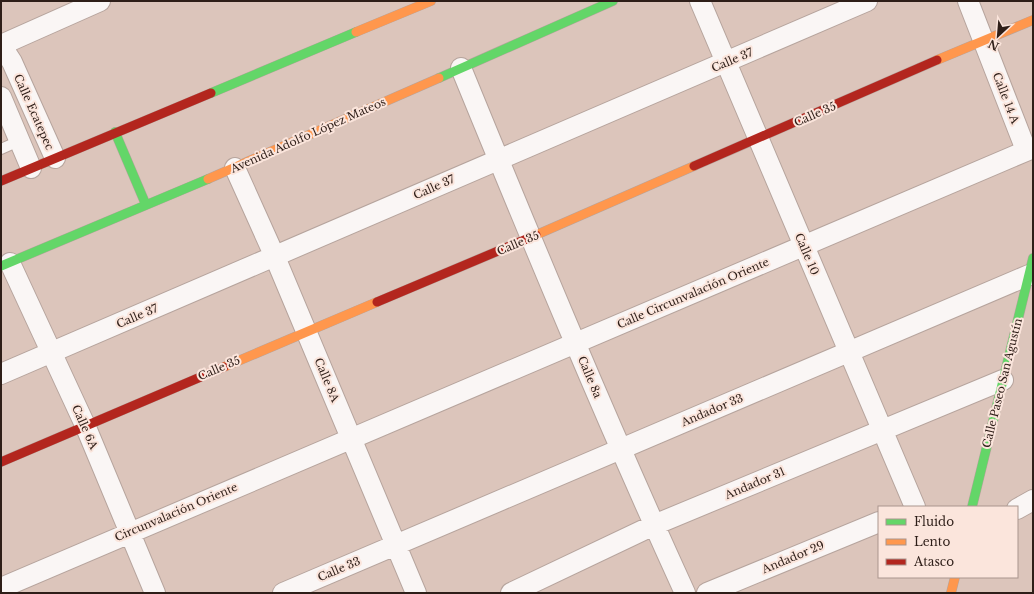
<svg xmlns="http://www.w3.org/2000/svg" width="1034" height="594" font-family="'Libre Baskerville',serif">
<rect width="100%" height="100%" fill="#dcc5bb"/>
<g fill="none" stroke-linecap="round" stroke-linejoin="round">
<g stroke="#b6a49d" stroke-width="12">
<path id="lane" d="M 1,149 L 19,141"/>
</g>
<g stroke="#b6a49d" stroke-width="22">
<path id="street" d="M 700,1 L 915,507
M 968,1 L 1026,150
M 1,45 L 12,62 L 55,158
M 1,45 L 100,1
M 461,68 C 533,244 606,420 685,593
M 1,97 L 31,168
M 235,168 L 275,257 L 416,593
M 10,263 L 85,425 L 155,593
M 1,374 L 867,1
M 1017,509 L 1033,500
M 1,588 L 1033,148
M 283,593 L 1029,275
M 511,593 L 654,525 L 1003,380
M 707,593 L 879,522"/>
</g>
<g stroke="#b6a49d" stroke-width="10">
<path id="fast" d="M 439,78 L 613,1
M 211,93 L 356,32
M 115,132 L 146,205
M 1,266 L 208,179
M 972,507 L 1033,258"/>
</g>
<g stroke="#b6a49d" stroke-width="10">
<path id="slow" d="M 356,32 L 431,1
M 937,60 L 1033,20
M 208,179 L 439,78
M 536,235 L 694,166
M 224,367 L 377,302
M 951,593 L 955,577"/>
</g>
<g stroke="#b6a49d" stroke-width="10">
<path id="jam" d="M 694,166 L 937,60
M 1,181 L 211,93
M 377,302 L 536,235
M 1,462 L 224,367"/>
</g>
<use href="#lane" stroke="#faf6f5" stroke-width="10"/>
<use href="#street" stroke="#faf6f5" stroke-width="20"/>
<use href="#fast" stroke="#63d668" stroke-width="9"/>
<use href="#slow" stroke="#ff974d" stroke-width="9"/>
<use href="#jam" stroke="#b3261e" stroke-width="9"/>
</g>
<g text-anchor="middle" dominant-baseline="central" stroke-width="4" stroke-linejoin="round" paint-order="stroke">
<g font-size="11" fill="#2e1e18" stroke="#fbe5dc">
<text transform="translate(732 60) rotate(-23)">Calle 37</text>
<text transform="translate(1006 98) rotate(69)">Calle 14 A</text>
<text transform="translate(34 112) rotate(66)">Calle Ecatepec</text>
<text transform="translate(815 114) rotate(-24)">Calle 35</text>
<text transform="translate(308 135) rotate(-24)">Avenida Adolfo López Mateos</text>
<text transform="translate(434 187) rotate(-24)">Calle 37</text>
<text transform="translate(518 243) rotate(-23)">Calle 35</text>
<text transform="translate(807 254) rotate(67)">Calle 10</text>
<text transform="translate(693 293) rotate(-23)">Calle Circunvalación Oriente</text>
<text transform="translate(137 316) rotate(-23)">Calle 37</text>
<text transform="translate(219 368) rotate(-23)">Calle 35</text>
<text transform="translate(590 377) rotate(67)">Calle 8a</text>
<text transform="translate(327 380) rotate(67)">Calle 8A</text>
<text transform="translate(1002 383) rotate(-76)">Calle Paseo San Agustín</text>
<text transform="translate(712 410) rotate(-23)">Andador 33</text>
<text transform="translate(85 427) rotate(66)">Calle 6A</text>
<text transform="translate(755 483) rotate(-23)">Andador 31</text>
<text transform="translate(176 512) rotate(-23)">Circunvalación Oriente</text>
<text transform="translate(793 557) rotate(-23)">Andador 29</text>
<text transform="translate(339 569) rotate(-23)">Calle 33</text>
</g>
</g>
<rect width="1034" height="594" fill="none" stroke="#2e1e18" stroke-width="4"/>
<rect x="878" y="506" width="140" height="72" fill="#fbe5dc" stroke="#a9958e"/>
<rect x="886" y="519" width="20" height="6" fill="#63d668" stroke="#a9958e"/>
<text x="914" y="526" font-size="12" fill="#2e1e18">Fluido</text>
<rect x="886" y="539" width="20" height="6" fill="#ff974d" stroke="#a9958e"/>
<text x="914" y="546" font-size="12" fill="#2e1e18">Lento</text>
<rect x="886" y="559" width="20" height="6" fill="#b3261e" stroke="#a9958e"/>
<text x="914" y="566" font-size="12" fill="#2e1e18">Atasco</text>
<g transform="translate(998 36) rotate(206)" stroke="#fbe5dc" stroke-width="3" paint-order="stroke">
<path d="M0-3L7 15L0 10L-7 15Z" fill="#2e1e18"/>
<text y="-6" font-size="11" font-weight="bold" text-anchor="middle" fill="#2e1e18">N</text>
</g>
</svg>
